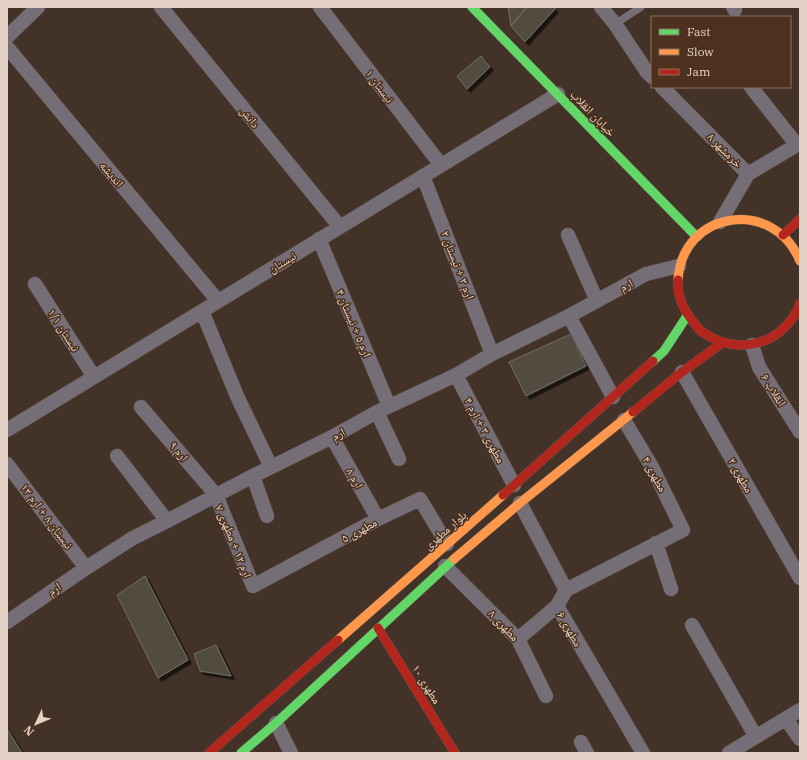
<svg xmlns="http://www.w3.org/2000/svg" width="807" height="760" font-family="'IBM Plex Serif','Noto Naskh Arabic',serif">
<defs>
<filter id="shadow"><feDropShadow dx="3.5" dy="3.5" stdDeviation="0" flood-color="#0009"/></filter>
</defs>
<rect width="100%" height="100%" fill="#423228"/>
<path fill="#514b40" stroke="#756e62" filter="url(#shadow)" d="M 508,7 L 527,7 L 511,26 Z
M 527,7 L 553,7 L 555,9 L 525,42 L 511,26 Z
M 481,56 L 490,67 L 467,89 L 457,76 Z
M 571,334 L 586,366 L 526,396 L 509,362 Z
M 145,576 L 188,660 L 158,678 L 117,595 Z
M 216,645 L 231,676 L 200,671 L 194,654 Z
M 7,729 L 22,753 L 7,753 Z"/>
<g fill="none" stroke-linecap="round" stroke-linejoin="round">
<g stroke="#5d5047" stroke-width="8">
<path id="lane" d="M 615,24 L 641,7"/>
</g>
<g stroke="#5d5047" stroke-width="15">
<path id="street" d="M 161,7 L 340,227
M 320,7 L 441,165
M 601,7 L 615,24 L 647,72 L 652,77
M 733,7 L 735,10
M 7,37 L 38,7
M 7,47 L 218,301
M 662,87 L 748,174 L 720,222
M 751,87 L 797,145
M 748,174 L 800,143
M 423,176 L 492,354
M 568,235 L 597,301
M 319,239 L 389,406
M 35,284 L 94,377
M 202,311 L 237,396 L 271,467
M 569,316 L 613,397
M 752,345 L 759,367 L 800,432
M 682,372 L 800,578
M 456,375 L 514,485
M 141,407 L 216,495 L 253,586 L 378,519 L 420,499 L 447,544
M 377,412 L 399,459
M 7,430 L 558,94
M 332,437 L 378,519
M 117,456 L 167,521
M 7,464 L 86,568
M 253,476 L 267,516
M 520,503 L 566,590 L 557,606 L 643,753
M 656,543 L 671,589
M 445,566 L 518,639 L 546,696
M 566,590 L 683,530 L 652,467 L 624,420
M 7,622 L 86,568 L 133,538 L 167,521 L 253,476 L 332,437 L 377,412 L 456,375 L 492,354 L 569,316 L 646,274 L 679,266
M 692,625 L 756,737
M 518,639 L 557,606
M 786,719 L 800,739
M 276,723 L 291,753
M 581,742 L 587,753
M 729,753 L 800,710"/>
</g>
<g stroke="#5d5047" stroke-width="10">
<path id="fast" d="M 472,7 L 697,237
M 653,361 L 664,351 L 687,316
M 241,753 L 276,723 L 454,559"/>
</g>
<g stroke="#5d5047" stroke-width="10">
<path id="slow" d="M 678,280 C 682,210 774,197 800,261
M 454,559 L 520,503 L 633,412
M 338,640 L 503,495"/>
</g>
<g stroke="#5d5047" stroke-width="10">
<path id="jam" d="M 783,235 L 800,219
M 678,280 C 677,298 684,311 695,324 C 698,328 700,331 704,333 C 728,350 761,349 783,329 C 790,322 797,314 800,304
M 633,412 L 682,372 L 722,343
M 503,495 L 653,361
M 378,628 L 455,753
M 209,753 L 338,640"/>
</g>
<use href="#lane" stroke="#756e76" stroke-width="7"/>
<use href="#street" stroke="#756e76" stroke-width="14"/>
<use href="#fast" stroke="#63d668" stroke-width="9"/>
<use href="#slow" stroke="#ff974d" stroke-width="9"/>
<use href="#jam" stroke="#b3261e" stroke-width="9"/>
</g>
<g text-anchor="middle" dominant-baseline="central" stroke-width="3" stroke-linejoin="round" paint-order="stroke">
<g font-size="12" fill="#e4d2c6" stroke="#4d301d">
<text transform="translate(380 86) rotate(53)">نیستان ۱</text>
<text transform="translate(593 113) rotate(46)">خیابان انقلاب</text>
<text transform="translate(250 117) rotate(51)">دانش</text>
<text transform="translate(725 150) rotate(45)">خرمشهر ۸</text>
<text transform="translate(112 174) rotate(50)">اندیشه</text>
<text transform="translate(282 262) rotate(-31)">نیستان</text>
<text transform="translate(458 265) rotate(69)">ارم ۳ + نیستان ۲</text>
<text transform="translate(626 285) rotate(-28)">ارم</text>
<text transform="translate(354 323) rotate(67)">ارم ۵ + نیستان ۴</text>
<text transform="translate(64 330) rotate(57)">نیستان ۱/۱</text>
<text transform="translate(774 390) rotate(58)">انقلاب ۶</text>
<text transform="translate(485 430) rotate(62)">مطهری ۳ + ارم ۴</text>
<text transform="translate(338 434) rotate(-28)">ارم</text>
<text transform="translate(179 451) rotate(50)">ارم ۹</text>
<text transform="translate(655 474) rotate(62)">مطهری ۴</text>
<text transform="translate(741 475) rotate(60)">مطهری ۲</text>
<text transform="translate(355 478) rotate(60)">ارم ۸</text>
<text transform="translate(47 516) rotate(53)">نیستان ۸ + ارم ۱۳</text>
<text transform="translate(359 530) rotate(-28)">مطهری ۵</text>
<text transform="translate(445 530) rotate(-41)">بلوار مطهری</text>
<text transform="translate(234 541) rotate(68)">ارم ۱۲ + مطهری ۷</text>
<text transform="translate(54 589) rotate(-34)">ارم</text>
<text transform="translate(504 625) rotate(47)">مطهری ۸</text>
<text transform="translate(570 629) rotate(60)">مطهری ۶</text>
<text transform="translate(427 684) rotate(58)">مطهری ۱۰</text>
</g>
</g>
<rect width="807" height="760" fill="none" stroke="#e4d2c6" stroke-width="16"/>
<rect x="651" y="16" width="140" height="72" fill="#4d301d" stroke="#897161"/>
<rect x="659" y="29" width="20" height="6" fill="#63d668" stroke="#897161"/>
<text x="687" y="36" font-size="12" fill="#e4d2c6">Fast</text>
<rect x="659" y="49" width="20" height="6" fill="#ff974d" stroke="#897161"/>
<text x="687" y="56" font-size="12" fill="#e4d2c6">Slow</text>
<rect x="659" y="69" width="20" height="6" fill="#b3261e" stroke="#897161"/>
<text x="687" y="76" font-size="12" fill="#e4d2c6">Jam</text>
<g transform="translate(36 724) rotate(226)" stroke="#4d301d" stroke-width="3" paint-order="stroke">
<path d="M0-3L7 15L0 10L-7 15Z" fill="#e4d2c6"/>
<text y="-6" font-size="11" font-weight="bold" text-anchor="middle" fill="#e4d2c6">N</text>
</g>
</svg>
